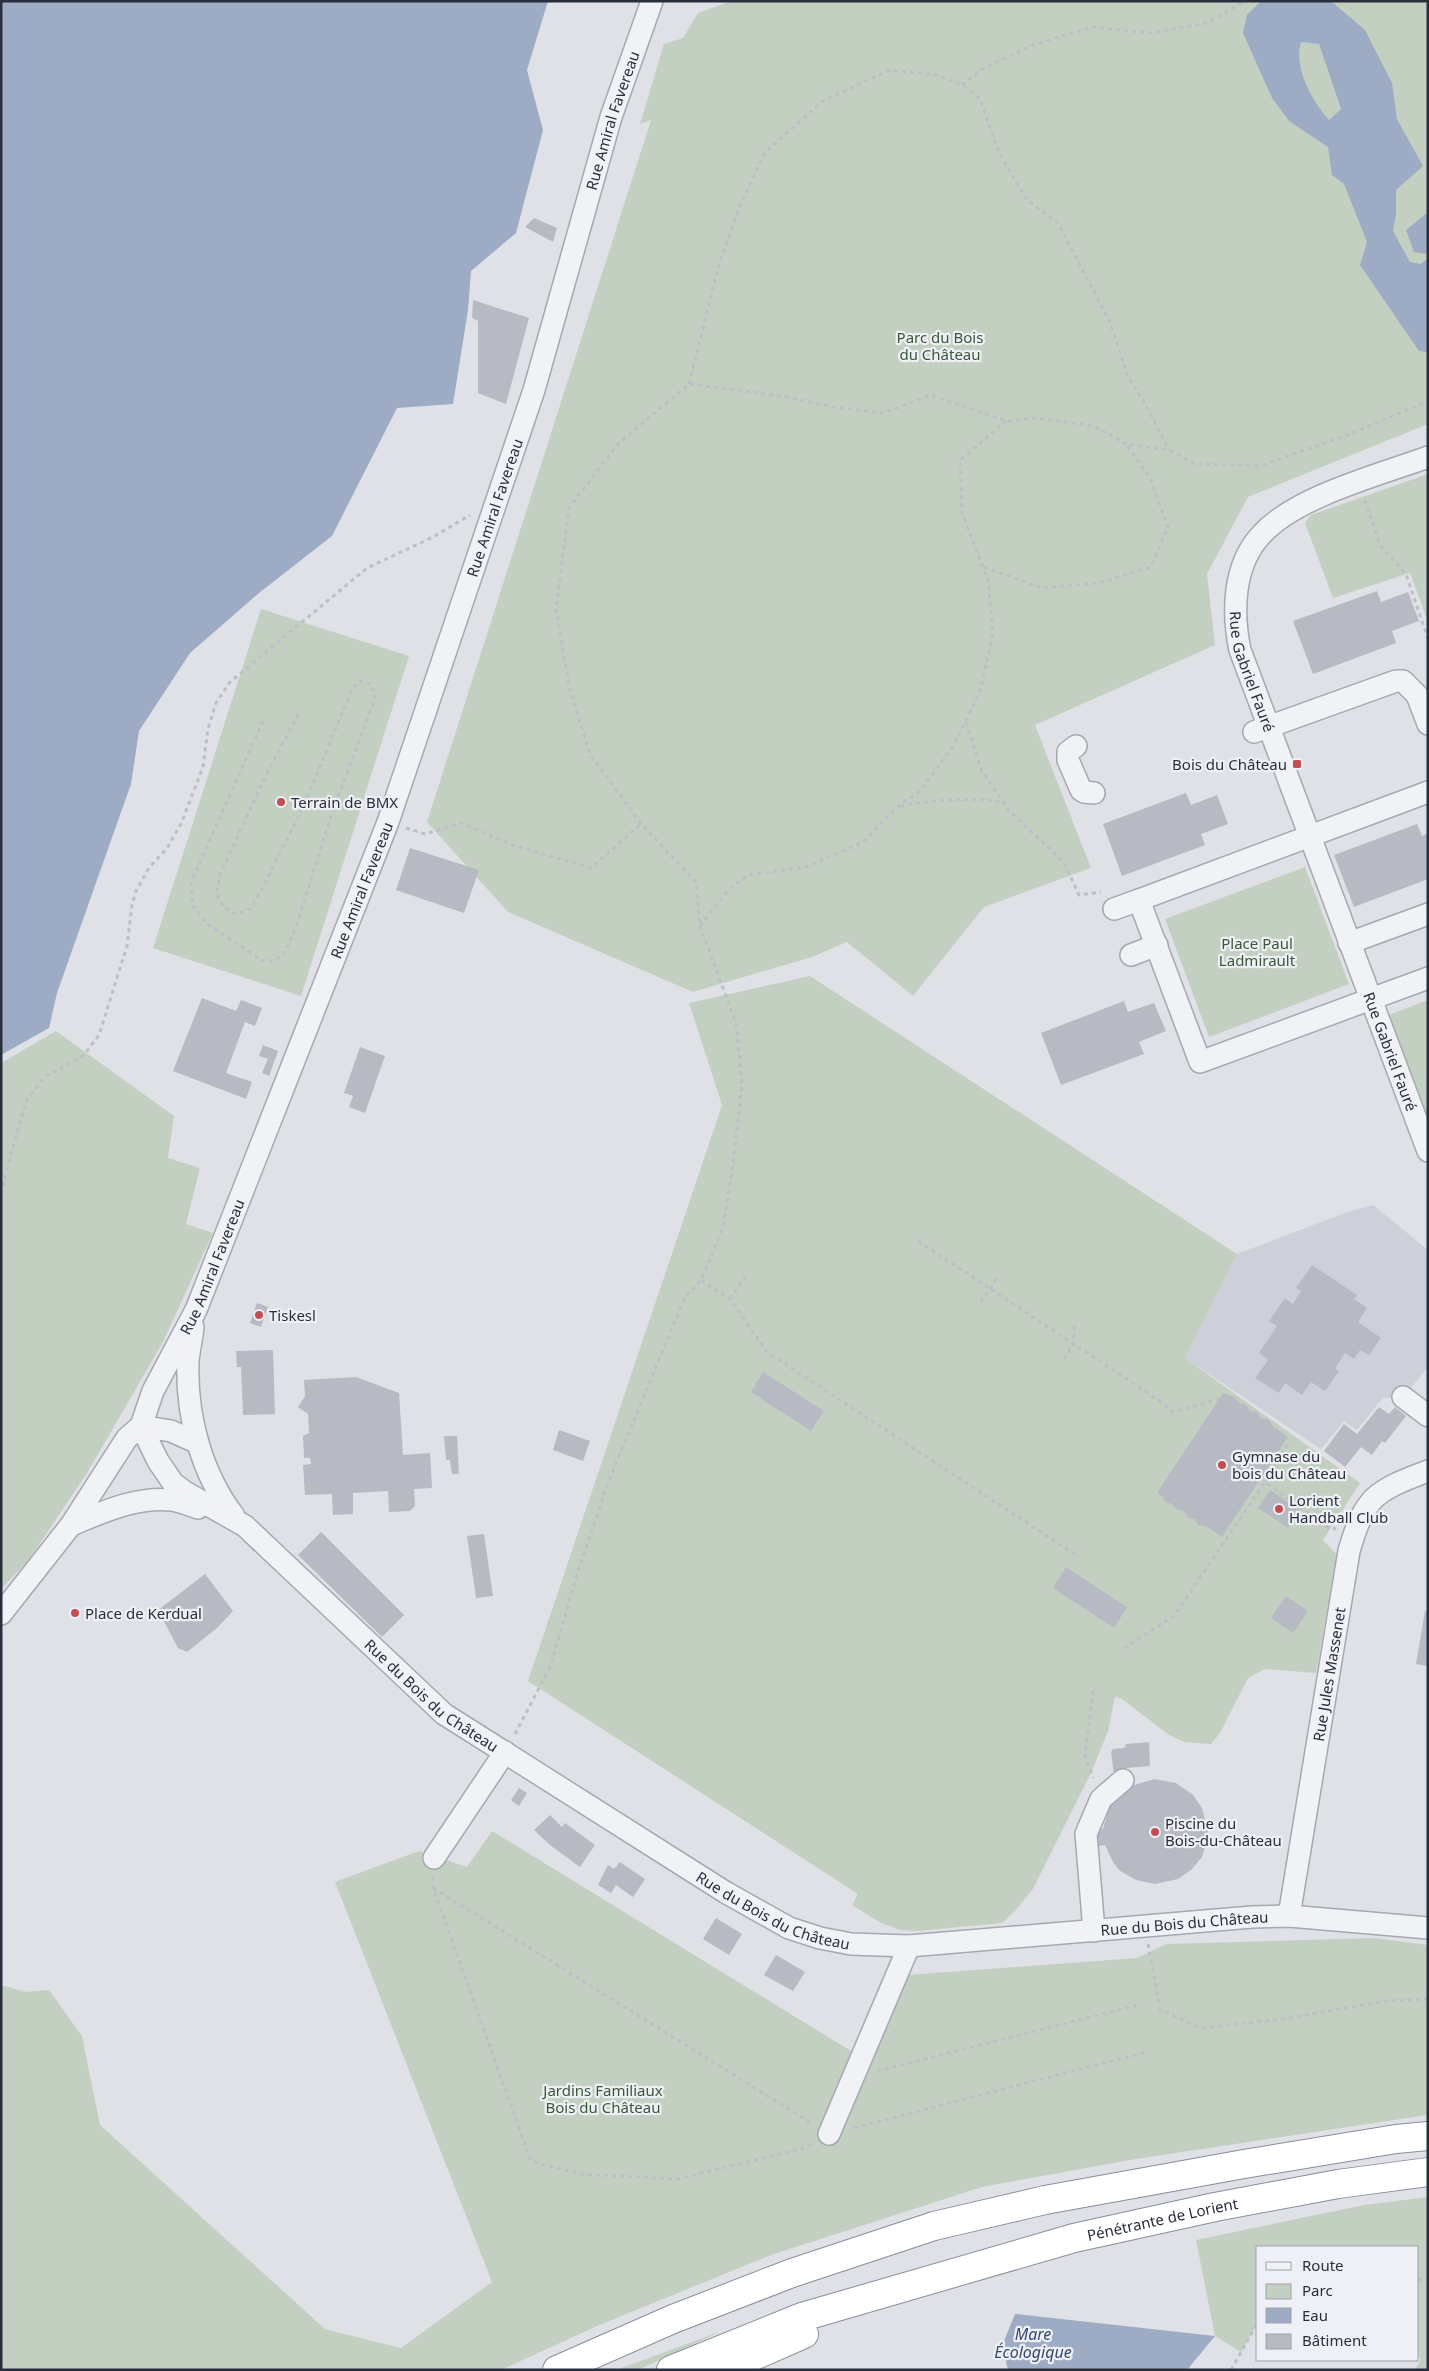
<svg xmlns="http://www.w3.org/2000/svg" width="1429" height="2371" font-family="'Noto Sans',sans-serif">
<rect width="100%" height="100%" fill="#dfe1e7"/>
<path fill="#cdd0d9" d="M 1373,1205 L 1428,1250 L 1428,1367 L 1403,1397 L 1383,1398 L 1357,1430 L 1344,1421 L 1321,1449 L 1185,1358 L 1237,1254 L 1350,1211 Z"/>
<path fill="#c3d0c1" d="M 731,1 L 1428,1 L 1428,424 L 1248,497 L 1207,574 L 1215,645 L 1035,725 L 1091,868 L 984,907 L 913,996 L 847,942 L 812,957 L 693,992 L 508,912 L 427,822 L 651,120 L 640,124 L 664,44 L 683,38 L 698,13 Z
M 1428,474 L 1428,622 L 1410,573 L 1333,598 L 1305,523 L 1311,515 Z
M 261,609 L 409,656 L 301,996 L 153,948 Z
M 1305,867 L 1349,984 L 1209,1037 L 1165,919 Z
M 810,976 L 1237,1254 L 1185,1358 L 1360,1483 L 1323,1540 L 1337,1555 L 1316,1673 L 1265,1669 L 1248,1678 L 1220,1733 L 1211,1744 L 1185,1742 L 1169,1735 L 1122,1699 L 1115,1697 L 1108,1731 L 1092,1771 L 1033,1889 L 1015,1911 L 1002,1923 L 917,1931 L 900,1930 L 881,1923 L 852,1905 L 858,1894 L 528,1681 L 722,1105 L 689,1003 Z
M 1428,1000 L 1428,1121 L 1389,1015 Z
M 56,1031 L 174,1116 L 168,1158 L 200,1168 L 186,1224 L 213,1233 L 163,1342 L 87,1473 L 28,1561 L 1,1589 L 1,1063 Z
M 492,1831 L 869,2062 L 907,1975 L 1137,1958 L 1166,1944 L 1374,1938 L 1428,1945 L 1428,2115 L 1136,2159 L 982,2187 L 771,2255 L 597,2326 L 501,2370 L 1,2370 L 1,1985 L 25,1992 L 49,1990 L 82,2036 L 100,2125 L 325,2329 L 401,2348 L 492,2282 L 335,1882 L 419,1851 L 467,1867 Z
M 1428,2197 L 1428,2370 L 1415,2370 L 1421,2359 L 1418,2356 L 1418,2247 L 1258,2247 L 1258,2323 L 1241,2352 L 1215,2336 L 1196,2240 L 1364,2205 Z
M 722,2331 L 638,2370 L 618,2370 L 624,2367 Z"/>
<path fill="#9dacc4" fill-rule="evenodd" d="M 1,1 L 548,1 L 527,70 L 543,130 L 516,233 L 471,271 L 468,310 L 453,404 L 397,408 L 332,536 L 259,593 L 190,653 L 139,731 L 131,784 L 57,993 L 49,1028 L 1,1055 Z
M 1261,1 L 1331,1 L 1365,30 L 1392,83 L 1397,119 L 1423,166 L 1396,190 L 1396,214 L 1393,231 L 1410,262 L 1421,264 L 1428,258 L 1428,352 L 1419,351 L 1360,265 L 1367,242 L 1344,184 L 1332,175 L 1328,147 L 1289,121 L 1272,98 L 1243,33 L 1247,15 ZM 1301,42 L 1319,44 L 1341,109 L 1329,120 C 1312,101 1293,67 1301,42 Z
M 1428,212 L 1428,254 L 1414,252 L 1406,230 Z
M 1015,2314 L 1215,2336 L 1187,2370 L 1008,2370 L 1002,2346 Z"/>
<path fill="#b7bac3" d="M 534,218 L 557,228 L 553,242 L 525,227 Z
M 473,300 L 529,318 L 506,404 L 478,393 L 478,321 L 472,318 Z
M 1377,591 L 1381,602 L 1408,592 L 1419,621 L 1392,631 L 1396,643 L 1313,674 L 1293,621 Z
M 1186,793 L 1191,805 L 1217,795 L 1228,824 L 1201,834 L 1205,845 L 1122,876 L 1103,824 Z
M 1417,824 L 1422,836 L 1428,833 L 1428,879 L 1354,907 L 1334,855 Z
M 410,848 L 479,870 L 464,913 L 396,890 Z
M 202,998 L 236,1011 L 241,1000 L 262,1008 L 255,1026 L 245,1022 L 226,1073 L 252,1082 L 246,1099 L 173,1071 Z
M 1124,1001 L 1128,1012 L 1154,1003 L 1166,1031 L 1139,1042 L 1144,1054 L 1061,1085 L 1041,1033 Z
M 263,1045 L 278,1051 L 269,1076 L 262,1073 L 268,1059 L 259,1056 Z
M 360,1047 L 385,1056 L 365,1113 L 349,1107 L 353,1096 L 344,1093 Z
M 1312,1265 L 1357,1295 L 1354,1299 L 1367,1308 L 1358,1322 L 1381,1338 L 1369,1355 L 1360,1350 L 1354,1359 L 1345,1353 L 1335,1368 L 1339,1371 L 1325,1391 L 1311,1382 L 1302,1395 L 1285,1383 L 1279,1393 L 1255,1378 L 1268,1360 L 1259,1353 L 1277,1326 L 1269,1321 L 1285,1298 L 1293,1304 L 1301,1291 L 1296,1288 Z
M 257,1303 L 268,1307 L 261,1327 L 250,1323 Z
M 273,1350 L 275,1414 L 243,1415 L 241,1367 L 237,1367 L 236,1351 Z
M 763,1372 L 824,1411 L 811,1431 L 751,1392 Z
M 356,1377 L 399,1393 L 403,1455 L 430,1453 L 432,1488 L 414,1489 L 415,1506 L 410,1511 L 389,1512 L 388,1491 L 353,1493 L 353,1514 L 333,1515 L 332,1494 L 305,1495 L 303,1465 L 311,1464 L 310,1458 L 304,1458 L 303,1436 L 309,1433 L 308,1414 L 298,1407 L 305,1396 L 304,1380 Z
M 1223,1393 L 1235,1397 L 1239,1403 L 1246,1404 L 1250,1411 L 1257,1412 L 1261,1418 L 1268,1419 L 1273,1426 L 1288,1437 L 1222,1537 L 1206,1526 L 1198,1525 L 1195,1519 L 1188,1518 L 1184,1511 L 1177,1510 L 1172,1504 L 1165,1502 L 1162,1496 L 1157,1493 Z
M 1379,1407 L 1389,1414 L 1395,1407 L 1406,1416 L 1385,1443 L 1382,1441 L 1372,1455 L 1361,1447 L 1345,1467 L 1324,1451 L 1344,1424 L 1357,1434 Z
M 559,1430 L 590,1441 L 583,1461 L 553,1450 Z
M 444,1436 L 457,1436 L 459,1474 L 452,1474 L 450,1460 L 446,1460 Z
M 1270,1490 L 1300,1510 L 1288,1528 L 1258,1508 Z
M 321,1532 L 404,1615 L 382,1637 L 298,1555 Z
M 484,1534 L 493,1596 L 476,1598 L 467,1536 Z
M 1066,1567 L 1127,1607 L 1114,1628 L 1053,1588 Z
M 205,1574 L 233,1611 L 217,1628 L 187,1652 L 178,1648 L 158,1610 Z
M 1286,1596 L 1308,1611 L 1293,1633 L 1271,1618 Z
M 1425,1611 L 1428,1611 L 1428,1666 L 1416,1664 Z
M 1149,1742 L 1150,1766 L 1126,1768 L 1126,1771 L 1114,1775 L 1111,1752 L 1113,1749 L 1124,1748 L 1126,1744 Z
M 1154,1779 L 1176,1783 L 1193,1795 L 1202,1808 L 1208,1831 L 1207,1841 L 1202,1857 L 1191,1870 L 1178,1879 L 1155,1884 L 1136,1880 L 1119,1870 L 1113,1862 L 1105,1845 L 1099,1846 L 1097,1829 L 1103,1829 L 1110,1805 L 1128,1787 Z
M 519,1788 L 527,1793 L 519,1806 L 511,1800 Z
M 550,1815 L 562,1827 L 565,1823 L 595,1845 L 580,1867 L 550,1845 L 534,1830 Z
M 620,1862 L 645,1879 L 633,1897 L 616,1885 L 611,1893 L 598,1885 L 608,1865 L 614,1869 Z
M 716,1918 L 742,1934 L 729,1955 L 703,1939 Z
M 776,1955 L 805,1972 L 793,1991 L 764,1975 Z"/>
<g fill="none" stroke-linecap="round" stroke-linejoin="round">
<g stroke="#a5a8b1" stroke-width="24">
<g id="minor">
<path id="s1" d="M 1428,457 C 1379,475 1297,496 1262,534 C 1233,564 1232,612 1240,650 L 1428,1151"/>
<path d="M 1254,732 L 1396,681 L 1403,681 L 1417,695 L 1428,724"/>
<path d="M 1076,746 L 1068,752 L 1068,760 L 1081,790 L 1084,792 L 1094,793"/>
<path d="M 1428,792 L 1139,900 L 1200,1062 L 1428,978"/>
<path d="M 1114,909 L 1139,900"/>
<path d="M 1349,943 L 1428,914"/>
<path d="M 1131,955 L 1157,945"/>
<path d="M 193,1327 C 192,1338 189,1350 188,1361 C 186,1415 201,1473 234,1516"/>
<path d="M 1403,1397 L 1428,1416"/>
<path id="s2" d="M 141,1426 L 158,1461 L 173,1483 L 185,1492 L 245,1526 L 444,1714 L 725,1892 L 789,1928 L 820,1938 L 851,1944 L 909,1946 L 1252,1917 L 1289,1916 L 1428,1928"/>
<path d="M 141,1426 L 171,1431 L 198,1443"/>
<path d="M 71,1525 C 103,1512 137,1496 172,1500 C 180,1501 190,1505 198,1508"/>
<path id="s3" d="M 1,1614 L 71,1525 L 127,1438 L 141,1426 L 153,1391 L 196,1310 L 388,822 L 534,390 L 611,117 L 652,1"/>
<path d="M 434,1858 L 505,1752"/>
<path id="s4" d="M 1289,1916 L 1349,1551 C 1365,1496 1375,1491 1428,1471"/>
<path d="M 1094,1931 L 1086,1834 L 1101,1799 L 1123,1780"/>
<path d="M 829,2134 L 909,1946"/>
</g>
</g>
<g stroke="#888e9c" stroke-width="30">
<g id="highway">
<path d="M 557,2370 L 673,2319 L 792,2273 L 934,2226 L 1045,2200 L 1244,2164 L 1396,2139 L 1428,2136"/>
<path id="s5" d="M 671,2370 L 802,2317 L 1074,2238 L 1215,2207 L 1338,2184 L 1428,2172"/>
<path d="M 722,2370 L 804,2334"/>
</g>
</g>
<path stroke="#bdbfc6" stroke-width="3" stroke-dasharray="4 4" stroke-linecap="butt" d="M 962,85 L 982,69 L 1033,45 L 1092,27 L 1150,33 L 1207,23 L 1245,1
M 689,384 L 720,261 L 740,206 L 765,152 L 823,101 L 890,70 L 936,75 L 962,85 L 980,99 L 1000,155 L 1027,200 L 1058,223 L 1110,322 L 1127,374 L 1147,407 L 1169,450
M 1365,500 L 1380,545 L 1406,574 L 1428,639
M 984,567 L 1042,588 L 1098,583 L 1151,567 L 1168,527 L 1150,478 L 1127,445
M 263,721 L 191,882 L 193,906 L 207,924 L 262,960 L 274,961 L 284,954 L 296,927 L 331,816 L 375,698 L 371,684 L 360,681 L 352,689 L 305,803 L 262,889 L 250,909 L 236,914 L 223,907 L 216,893 L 221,872 L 268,771 L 299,713
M 966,722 L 981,769 L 1009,811 L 1064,862 L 1079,895 L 1101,892
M 900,806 C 935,800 967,797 1003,802
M 406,828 L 425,834 L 461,823 L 513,845 L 591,868 L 641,824
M 700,926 L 729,889 L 748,875 L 806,867 L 863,842 L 898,806 L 920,791 L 952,748 L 980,692 L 993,633 L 988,580 L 962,513 L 960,460 L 1006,421
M 1,1194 L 13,1146 L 27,1099 L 46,1076 L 83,1056 L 99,1035 L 127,946 L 132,905 L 136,891 L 149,868 L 167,848 L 181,824 L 203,767 L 208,729 L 216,703 L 230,682 L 367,568 L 433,537 L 470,515
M 918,1241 L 1160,1401 L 1173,1412 L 1219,1399
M 701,1280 L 730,1299 L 767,1352 L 1079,1557
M 730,1299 L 745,1277
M 981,1302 L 997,1278
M 1064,1359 L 1073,1344 L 1075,1324
M 1265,1482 L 1288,1444
M 1124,1648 L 1174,1616 L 1265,1482 L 1327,1527 L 1336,1529
M 1093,1691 L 1085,1756 L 1093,1778
M 515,1734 L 551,1665 L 576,1577 L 608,1483 L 685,1297 L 701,1280 L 723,1228 L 733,1163 L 742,1085 L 736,1023 L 700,926 L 696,882 L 641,824 L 590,754 L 570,690 L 556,609 L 569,508 L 617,445 L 689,384 L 782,396 L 833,407 L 883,413 L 930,395 L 1007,421 L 1036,418 L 1094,426 L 1126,444 L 1169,450 L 1195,464 L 1260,466 L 1350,434 L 1428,401
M 433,1877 L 433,1888 L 531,2161 L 581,2174 L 677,2179 L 805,2148 L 812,2144
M 433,1888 L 813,2124
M 1148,1944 L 1160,2009 L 1200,2028 L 1283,2019 L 1386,2001 L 1428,1999
M 877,2071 L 1139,2005
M 854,2128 L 1146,2052
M 1418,2280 L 1428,2279
M 1231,2370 L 1258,2322"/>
<use href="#minor" stroke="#f1f2f6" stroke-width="21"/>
<use href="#highway" stroke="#fff" stroke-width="28"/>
</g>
<g fill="#c34e52" stroke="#eef0f5" stroke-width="2">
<rect x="1292" y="759" width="10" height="10" rx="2.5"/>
<circle cx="281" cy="802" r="5"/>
<circle cx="259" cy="1315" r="5"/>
<circle cx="1222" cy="1465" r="5"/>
<circle cx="1279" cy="1509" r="5"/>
<circle cx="75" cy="1613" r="5"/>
<circle cx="1155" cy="1832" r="5"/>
</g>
<g text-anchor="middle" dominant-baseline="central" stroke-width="4.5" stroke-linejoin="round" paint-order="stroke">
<g font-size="15" fill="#292e3d" stroke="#eef0f5">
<text stroke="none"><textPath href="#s3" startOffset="1625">Rue Amiral Favereau</textPath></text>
<text stroke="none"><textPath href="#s3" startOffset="1220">Rue Amiral Favereau</textPath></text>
<text stroke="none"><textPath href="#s1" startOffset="331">Rue Gabriel Fauré</textPath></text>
<text stroke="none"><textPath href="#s3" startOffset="815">Rue Amiral Favereau</textPath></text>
<text stroke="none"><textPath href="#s1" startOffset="736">Rue Gabriel Fauré</textPath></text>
<text stroke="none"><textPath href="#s3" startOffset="410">Rue Amiral Favereau</textPath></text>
<text stroke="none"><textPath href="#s4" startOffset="245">Rue Jules Massenet</textPath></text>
<text stroke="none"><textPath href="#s2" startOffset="402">Rue du Bois du Château</textPath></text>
<text stroke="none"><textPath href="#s2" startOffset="808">Rue du Bois du Château</textPath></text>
<text stroke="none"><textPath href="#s2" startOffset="1228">Rue du Bois du Château</textPath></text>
<text stroke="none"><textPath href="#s5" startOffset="515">Pénétrante de Lorient</textPath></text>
</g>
<g font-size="15" fill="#3a5738" stroke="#eef0f5">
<text x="940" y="337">Parc du Bois<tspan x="940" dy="17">du Château</tspan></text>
<text x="1257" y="943">Place Paul<tspan x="1257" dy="17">Ladmirault</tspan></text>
<text x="603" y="2090">Jardins Familiaux<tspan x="603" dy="17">Bois du Château</tspan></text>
</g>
<g font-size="15" fill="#292e3d" stroke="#eef0f5" text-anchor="start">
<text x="1287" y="764" text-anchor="end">Bois du Château</text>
<text x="291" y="802">Terrain de BMX</text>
<text x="269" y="1315">Tiskesl</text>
<text x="1232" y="1456">Gymnase du<tspan x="1232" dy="17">bois du Château</tspan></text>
<text x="1289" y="1500">Lorient<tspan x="1289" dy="17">Handball Club</tspan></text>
<text x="85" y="1613">Place de Kerdual</text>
<text x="1165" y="1823">Piscine du<tspan x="1165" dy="17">Bois-du-Château</tspan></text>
</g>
<g font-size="16" font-style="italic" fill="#37496d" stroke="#eef0f5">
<text x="1033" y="2334">Mare<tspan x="1033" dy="18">Écologique</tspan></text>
</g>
</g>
<rect width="1429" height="2371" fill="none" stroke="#292e3d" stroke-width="5"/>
<rect x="1256" y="2246" width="162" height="115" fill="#eef0f5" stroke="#9fa2ab"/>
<rect x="1266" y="2262" width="25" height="8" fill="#f1f2f6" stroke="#9fa2ab"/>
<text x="1302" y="2271" font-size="15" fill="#292e3d">Route</text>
<rect x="1266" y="2284" width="25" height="15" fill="#c3d0c1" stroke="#9fa2ab"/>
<text x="1302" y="2296" font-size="15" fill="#292e3d">Parc</text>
<rect x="1266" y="2308" width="25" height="15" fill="#9dacc4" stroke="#9fa2ab"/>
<text x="1302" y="2321" font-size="15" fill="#292e3d">Eau</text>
<rect x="1266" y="2334" width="25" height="15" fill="#b7bac3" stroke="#9fa2ab"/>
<text x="1302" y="2346" font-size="15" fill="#292e3d">Bâtiment</text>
</svg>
